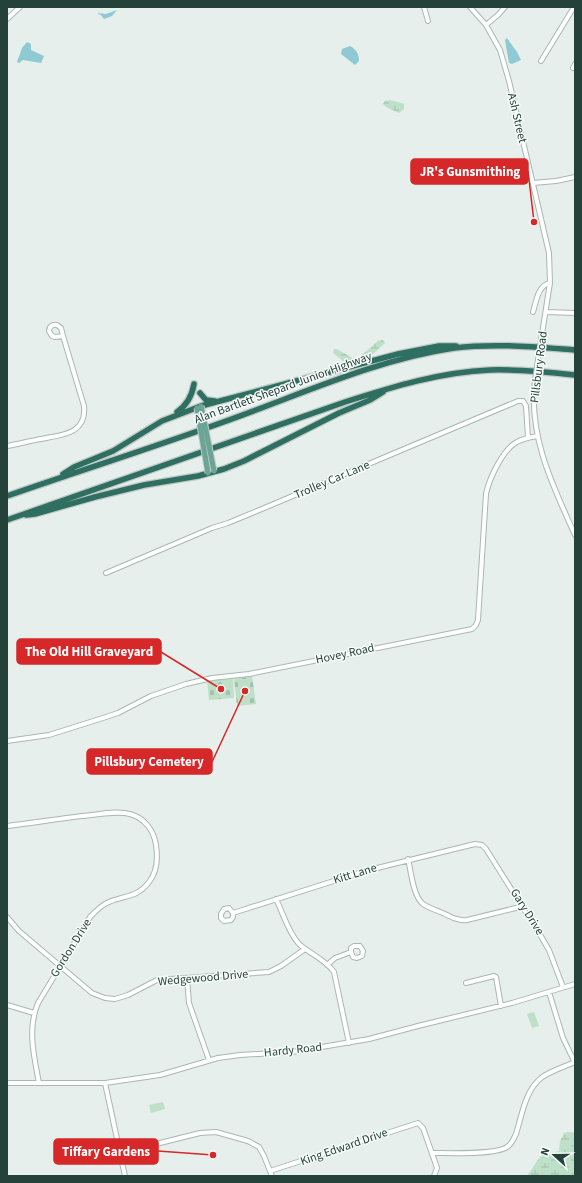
<svg xmlns="http://www.w3.org/2000/svg" width="582" height="1183" font-family="'Source Sans 3',sans-serif">
<defs>
<pattern id="wetland-marsh" width="20" height="14" patternUnits="userSpaceOnUse"><rect width="20" height="14" fill="#bfe0c8"/><path d="M1 5h8M5 5V1M11 12h8M15 12V8" fill="none" stroke="#a4c1ad"/></pattern>
<pattern id="cemetery-stones" width="16" height="16" patternUnits="userSpaceOnUse"><rect width="16" height="16" fill="#bfe0c8"/><path d="M2 7V4a2 2 0 0 1 4 0v3zM10 15v-3a2 2 0 0 1 4 0v3z" fill="#a4c1ad"/></pattern>
</defs>
<rect width="100%" height="100%" fill="#e6efeb"/>
<path fill="#bfe0c8" d="M 534,1012 L 539,1026 L 532,1028 L 527,1014 Z
M 163,1102 L 165,1109 L 151,1113 L 149,1105 Z"/>
<path fill="url(#wetland-marsh)" d="M 390,100 L 404,104 L 404,109 L 399,113 L 386,107 L 383,104 L 385,101 Z
M 379,340 L 383,340 L 385,343 L 357,369 L 352,368 L 333,353 L 334,349 L 337,349 L 356,360 Z
M 568,1132 L 575,1133 L 575,1176 L 527,1176 C 532,1170 539,1155 546,1153 C 550,1152 555,1153 559,1151 L 560,1141 L 564,1133 Z"/>
<path fill="url(#cemetery-stones)" d="M 252,676 L 256,704 L 237,706 L 234,679 Z
M 233,679 L 234,698 L 209,700 L 207,680 Z"/>
<path fill="#8ec9d4" d="M 117,10 L 112,16 L 104,19 L 101,15 L 98,14 L 98,13 L 106,14 Z
M 507,38 L 517,52 L 521,60 L 512,64 L 509,63 L 505,40 Z
M 27,42 L 31,44 L 31,50 L 44,56 L 41,63 L 23,60 L 19,63 L 17,62 L 22,48 Z
M 350,46 C 356,49 359,54 359,61 L 355,65 L 341,54 L 342,49 Z"/>
<g fill="none" stroke-linecap="round" stroke-linejoin="round">
<g stroke="#a8b8b2" stroke-width="6">
<path id="minor" d="M 424,7 L 428,21
M 470,7 L 486,25 L 500,50 L 509,81 L 549,253 L 550,283 L 541,340
M 7,19 L 20,7
M 486,25 L 499,14 L 505,7
M 541,61 L 574,7
M 573,68 L 575,64
M 533,183 L 556,181 L 575,177
M 533,312 C 536,302 538,285 550,283
M 546,312 L 575,313
M 535,380 C 528,436 553,486 575,535
M 7,446 C 18,444 30,441 41,439 C 62,435 87,434 84,406 L 63,336 L 61,328 L 57,325 C 52,324 49,327 49,331 L 52,336 L 55,337 L 63,336
M 106,573 L 212,528 L 228,523 L 257,511 L 518,401 L 523,401 L 526,406 L 528,438
M 7,741 L 49,735 L 106,717 L 118,713 L 151,696 L 186,684 L 212,678 L 249,674 L 472,629 L 476,625 L 478,620 L 486,494 C 489,479 503,449 517,442 C 524,438 531,437 538,436
M 7,826 C 32,823 57,819 82,816 C 97,815 116,810 130,814 C 145,818 154,831 156,845 C 158,858 157,872 149,882 C 137,898 125,895 109,902 C 101,905 96,911 90,917 L 38,1003 C 27,1029 34,1056 39,1083
M 408,859 C 411,871 413,896 423,904 C 429,908 436,910 443,913 C 451,917 458,921 467,920 L 524,906
M 276,899 C 283,913 288,932 299,944 C 310,954 325,959 334,972 L 349,1043
M 233,913 L 233,917 L 231,920 L 224,921 L 221,918 L 221,914 L 224,909 L 229,908 L 233,913 L 365,871 L 475,844 L 482,845 L 486,849 L 542,938 L 549,950 L 563,987
M 7,917 L 19,931 L 92,993 L 105,998 L 115,999 L 128,995 L 157,980 L 269,972 L 281,966 L 305,949
M 327,965 L 335,958 L 351,952 L 351,948 L 354,946 L 360,946 L 363,951 L 362,956 L 357,958 L 353,957 L 351,952
M 187,978 L 189,1003 L 209,1060
M 466,983 L 494,976 L 496,977 L 501,1006
M 549,992 L 563,1038 L 575,1063
M 7,1005 L 34,1013
M 7,1083 L 105,1083 L 160,1075 L 218,1058 L 240,1055 L 292,1052 L 369,1039 L 418,1026 L 512,1003 L 575,984
M 105,1083 L 125,1176
M 120,1153 L 200,1133 L 216,1132 L 248,1141 L 259,1147 L 264,1156 L 272,1176
M 432,1153 C 448,1153 496,1155 507,1147 C 512,1144 514,1138 516,1134 C 522,1115 525,1091 541,1078 C 550,1071 564,1067 575,1062
M 270,1171 L 418,1123 L 423,1128 L 435,1162 L 437,1168 L 434,1176"/>
</g>
<g stroke="#c2cac8" stroke-width="8">
<path id="highway" d="M 200,393 L 206,400 L 215,401
M 177,412 C 187,405 192,396 194,384
M 63,474 L 74,467 L 113,451 L 162,421 L 201,406 L 398,354 L 439,346 L 456,346
M 7,496 C 90,467 174,441 256,410 C 320,386 386,358 454,348 C 495,343 535,347 575,350
M 26,515 L 35,514 L 95,497 L 144,485 L 198,476 L 224,469 L 244,461 L 339,413 L 370,400 L 383,392
M 7,520 L 345,402 C 392,387 440,372 490,370 C 518,369 547,372 575,375"/>
</g>
<use href="#minor" stroke="#fff" stroke-width="4"/>
<use href="#highway" stroke="#2f6f62" stroke-width="5.5"/>
<g stroke="#a8b8b2" stroke-width="6" stroke-linecap="butt">
<path id="minor-bridge" d="M 535,380 L 541,340"/>
</g>
<g stroke="#c2cac8" stroke-width="7" stroke-linecap="butt">
<path id="major-bridge" d="M 201,406 L 214,471
M 197,408 L 208,473"/>
</g>
<use href="#minor-bridge" stroke="#fff" stroke-width="4"/>
<use href="#major-bridge" stroke="#6aa596" stroke-width="5"/>
</g>
<g text-anchor="middle" dominant-baseline="central" stroke-width="3" stroke-linejoin="round" paint-order="stroke">
<g font-size="12" fill="#24423a" stroke="#f7fbf9">
<text transform="translate(517 118) rotate(77)">Ash Street</text>
<text transform="translate(539 367) rotate(-83)">Pillsbury Road</text>
<text transform="translate(283 388) rotate(-20)">Alan Bartlett Shepard Junior Highway</text>
<text transform="translate(332 480) rotate(-23)">Trolley Car Lane</text>
<text transform="translate(345 654) rotate(-12)">Hovey Road</text>
<text transform="translate(355 874) rotate(-17)">Kitt Lane</text>
<text transform="translate(527 912) rotate(58)">Gary Drive</text>
<text transform="translate(71 948) rotate(-58)">Gordon Drive</text>
<text transform="translate(203 978) rotate(-5)">Wedgewood Drive</text>
<text transform="translate(293 1050) rotate(-6)">Hardy Road</text>
<text transform="translate(344 1147) rotate(-19)">King Edward Drive</text>
</g>
</g>
<path fill="none" stroke="#d62828" stroke-width="1.5" d="M534 222L528 171M221 689L161 652M245 691L212 762M213 1155L158 1151"/>
<g fill="#d62828" stroke="#f7fbf9" stroke-width="1.5">
<circle cx="534" cy="222" r="4"/>
<circle cx="221" cy="689" r="4"/>
<circle cx="245" cy="691" r="4"/>
<circle cx="213" cy="1155" r="4"/>
</g>
<g fill="#d62828" stroke="#d62828" stroke-width="1.5">
<rect x="411" y="159" width="117" height="25" rx="4"/>
<rect x="17" y="639" width="144" height="25" rx="4"/>
<rect x="87" y="749" width="125" height="25" rx="4"/>
<rect x="54" y="1139" width="104" height="25" rx="4"/>
</g>
<g font-size="13" text-anchor="middle" font-weight="bold" fill="#fff">
<text x="470" y="176">JR's Gunsmithing</text>
<text x="89" y="656">The Old Hill Graveyard</text>
<text x="149" y="766">Pillsbury Cemetery</text>
<text x="106" y="1156">Tiffary Gardens</text>
</g>
<rect width="582" height="1183" fill="none" stroke="#24423a" stroke-width="16"/>
<g transform="translate(554 1155) rotate(291)" stroke="#f7fbf9" stroke-width="3" paint-order="stroke">
<path d="M0-3L7 15L0 10L-7 15Z" fill="#24423a"/>
<text y="-6" font-size="11" font-weight="bold" text-anchor="middle" fill="#24423a">N</text>
</g>
</svg>
